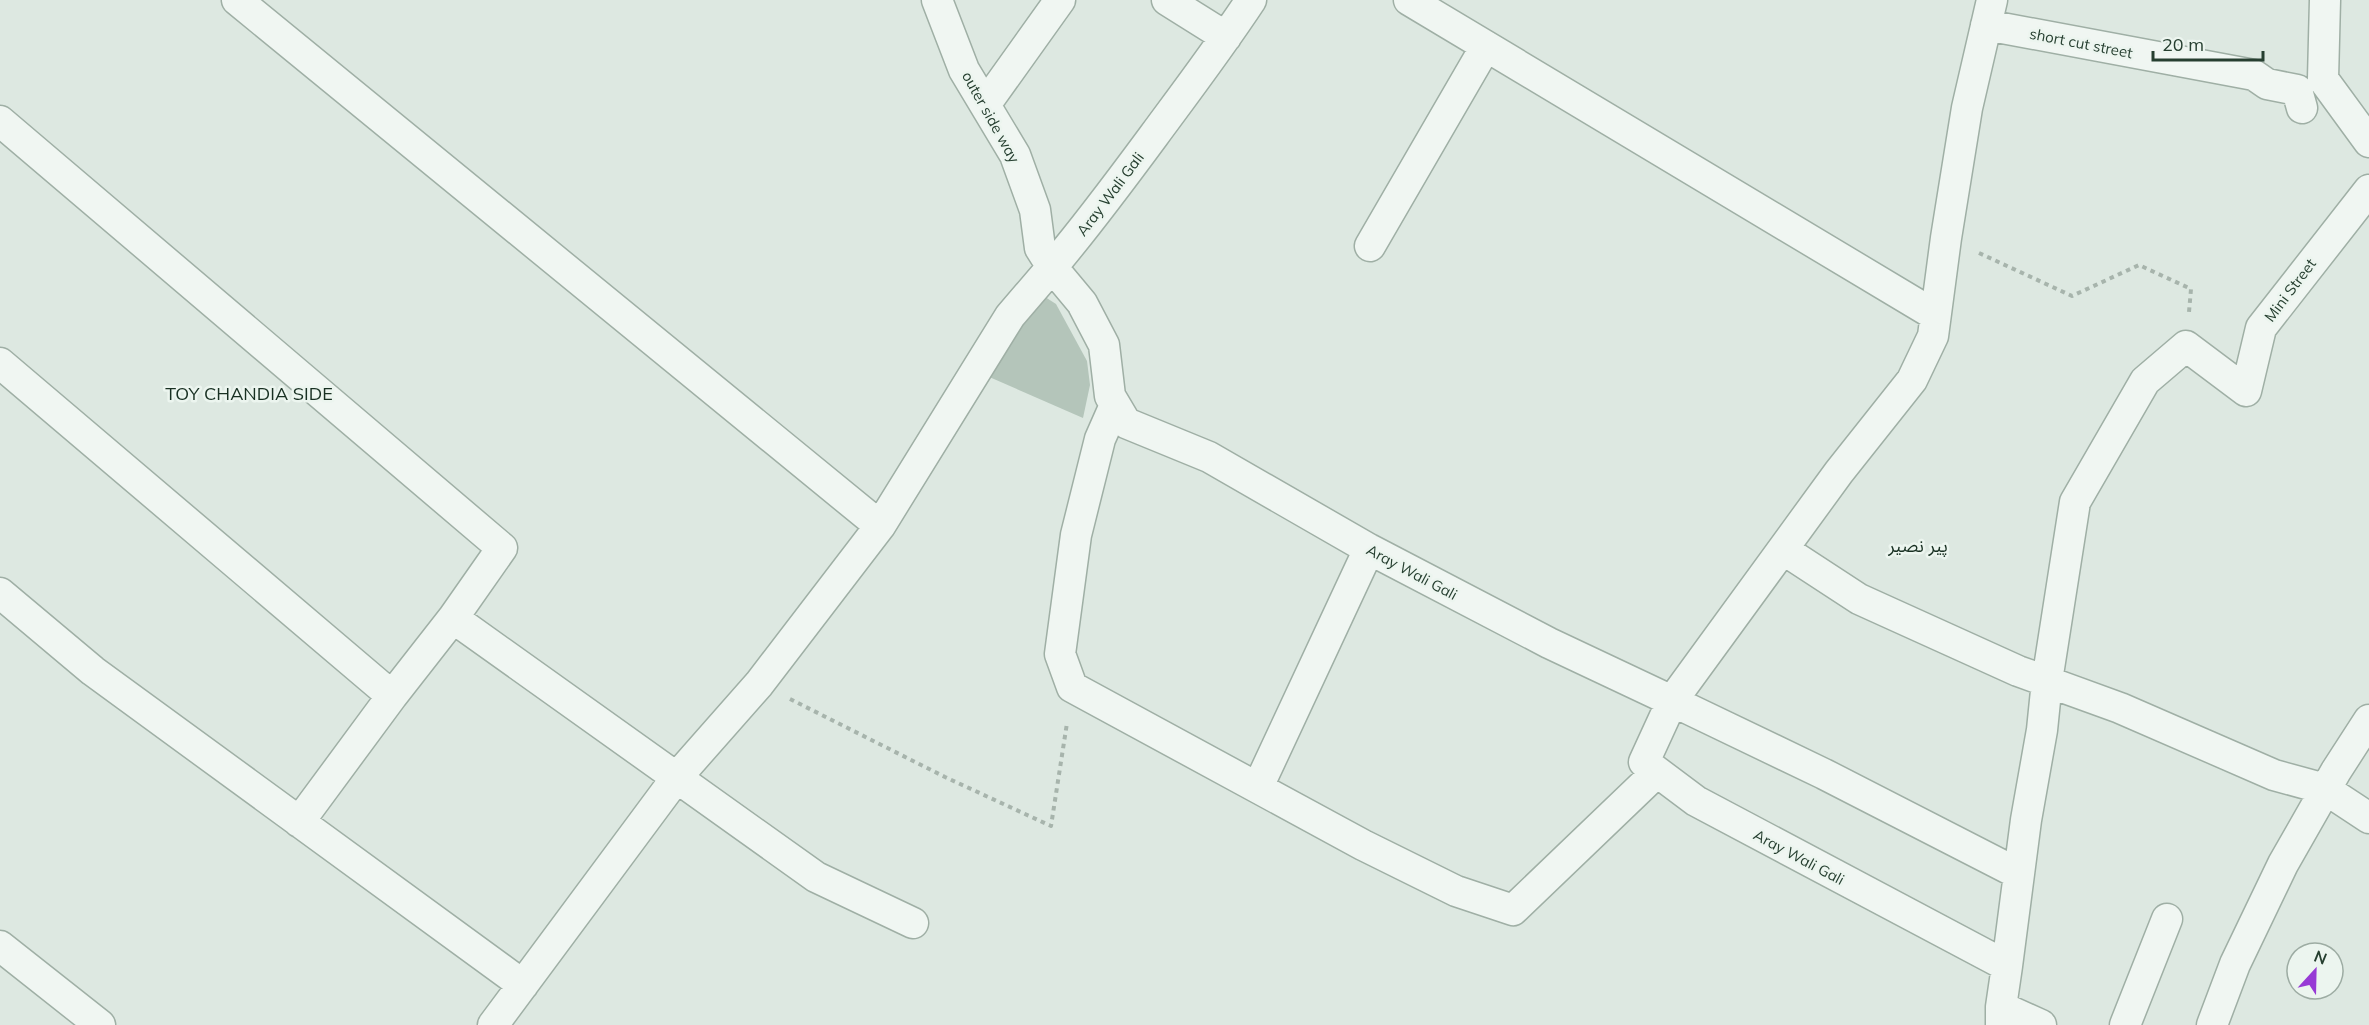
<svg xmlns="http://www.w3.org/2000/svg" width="2369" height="1025" font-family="Mulish,'Noto Sans Arabic',sans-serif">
<rect width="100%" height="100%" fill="#dde8e1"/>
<path fill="#b4c5ba" d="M 1042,295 L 1056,304 L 1087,361 L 1090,385 L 1083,418 L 987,376 Z"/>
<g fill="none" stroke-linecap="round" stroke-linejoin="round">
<g stroke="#9fafa5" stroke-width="33">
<path id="minor" d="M 237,0 L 880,526
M 1167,0 L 1226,37
M 1251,0 C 1224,41 1195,80 1166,119 C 1129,169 1092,220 1052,267 L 1082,303 L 1104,345 L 1110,396 L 1126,423 L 1209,457 L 1369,549 L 1549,643 L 1672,701 L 1644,762 L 1696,801 L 2007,966 L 2001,1007 L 2001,1025
M 1409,0 L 1935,315
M 1992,0 L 1967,108 L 1946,238 L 1933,336 L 1912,380 L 1839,472 L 1672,701 L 1824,774 L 2019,874
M 2325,0 L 2323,79 L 2369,142
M 1986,25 L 2254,75 L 2267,84 L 2297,90 L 2302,108
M 985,105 L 1060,0
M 0,121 L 502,548 L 453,618 L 816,877 L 913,923
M 1370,246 L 1486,46
M 0,363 L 392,696 L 299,822
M 1115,405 L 1100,439 L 1076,535 L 1060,654 L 1072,687 L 1363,845 L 1456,891 L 1513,910 L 1657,772
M 1784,550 L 1859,599 L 2018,671 L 2120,708 L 2274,775 L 2325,789 L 2369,818
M 0,593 L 93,671 L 523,985
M 392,696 L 453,618
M 1258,787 L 1369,549
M 0,946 L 100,1025
M 2007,966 L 2026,820 L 2042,730 L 2047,681 L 2075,502 L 2145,381 L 2186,346 L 2246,391 L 2261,328 L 2369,190
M 2001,1007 L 2041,1025
M 493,1025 L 677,777 L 759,684 L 880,526 L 1010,316 L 1052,267 L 1040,248 L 1035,210 L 1015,155 L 964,70 L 937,0
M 2125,1025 L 2167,919
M 2212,1025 L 2235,964 L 2283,864 L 2336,771 L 2369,720"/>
</g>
<path stroke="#a7b4ac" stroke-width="4" stroke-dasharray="4.5 4.5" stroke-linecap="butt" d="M 1979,253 L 2072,296 L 2139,265 L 2191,289 L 2189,312
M 790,699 L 945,777 L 1051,826 L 1067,723"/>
<use href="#minor" stroke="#f0f6f2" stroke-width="30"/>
</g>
<g text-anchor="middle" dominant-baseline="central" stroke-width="5" stroke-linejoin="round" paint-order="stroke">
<g font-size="15" fill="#263f30" stroke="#ecf5ef">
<text transform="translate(2081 43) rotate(11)">short cut street</text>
<text transform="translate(991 117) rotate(61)">outer side way</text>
<text transform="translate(1110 194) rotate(-53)">Aray Wali Gali</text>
<text transform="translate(2290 290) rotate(-53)">Mini Street</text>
<text transform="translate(1412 572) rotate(28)">Aray Wali Gali</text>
<text transform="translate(1799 857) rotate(28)">Aray Wali Gali</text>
</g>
<g font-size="18" fill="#183022" stroke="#ecf5ef">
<text x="249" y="393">TOY CHANDIA SIDE</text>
<text x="1918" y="545">پیر نصیر</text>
</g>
</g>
<g transform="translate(2315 971) rotate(22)"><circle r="28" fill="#ecf5ef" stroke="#9daca3" stroke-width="1.5"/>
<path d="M0-4.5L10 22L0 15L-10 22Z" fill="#973ad5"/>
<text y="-9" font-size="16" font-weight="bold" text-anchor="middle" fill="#263f30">N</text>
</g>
<path d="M2153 51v9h110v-9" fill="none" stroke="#263f30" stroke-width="3"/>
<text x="2162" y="51" font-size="18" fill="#263f30" stroke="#ecf5ef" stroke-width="4.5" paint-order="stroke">20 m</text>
</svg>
